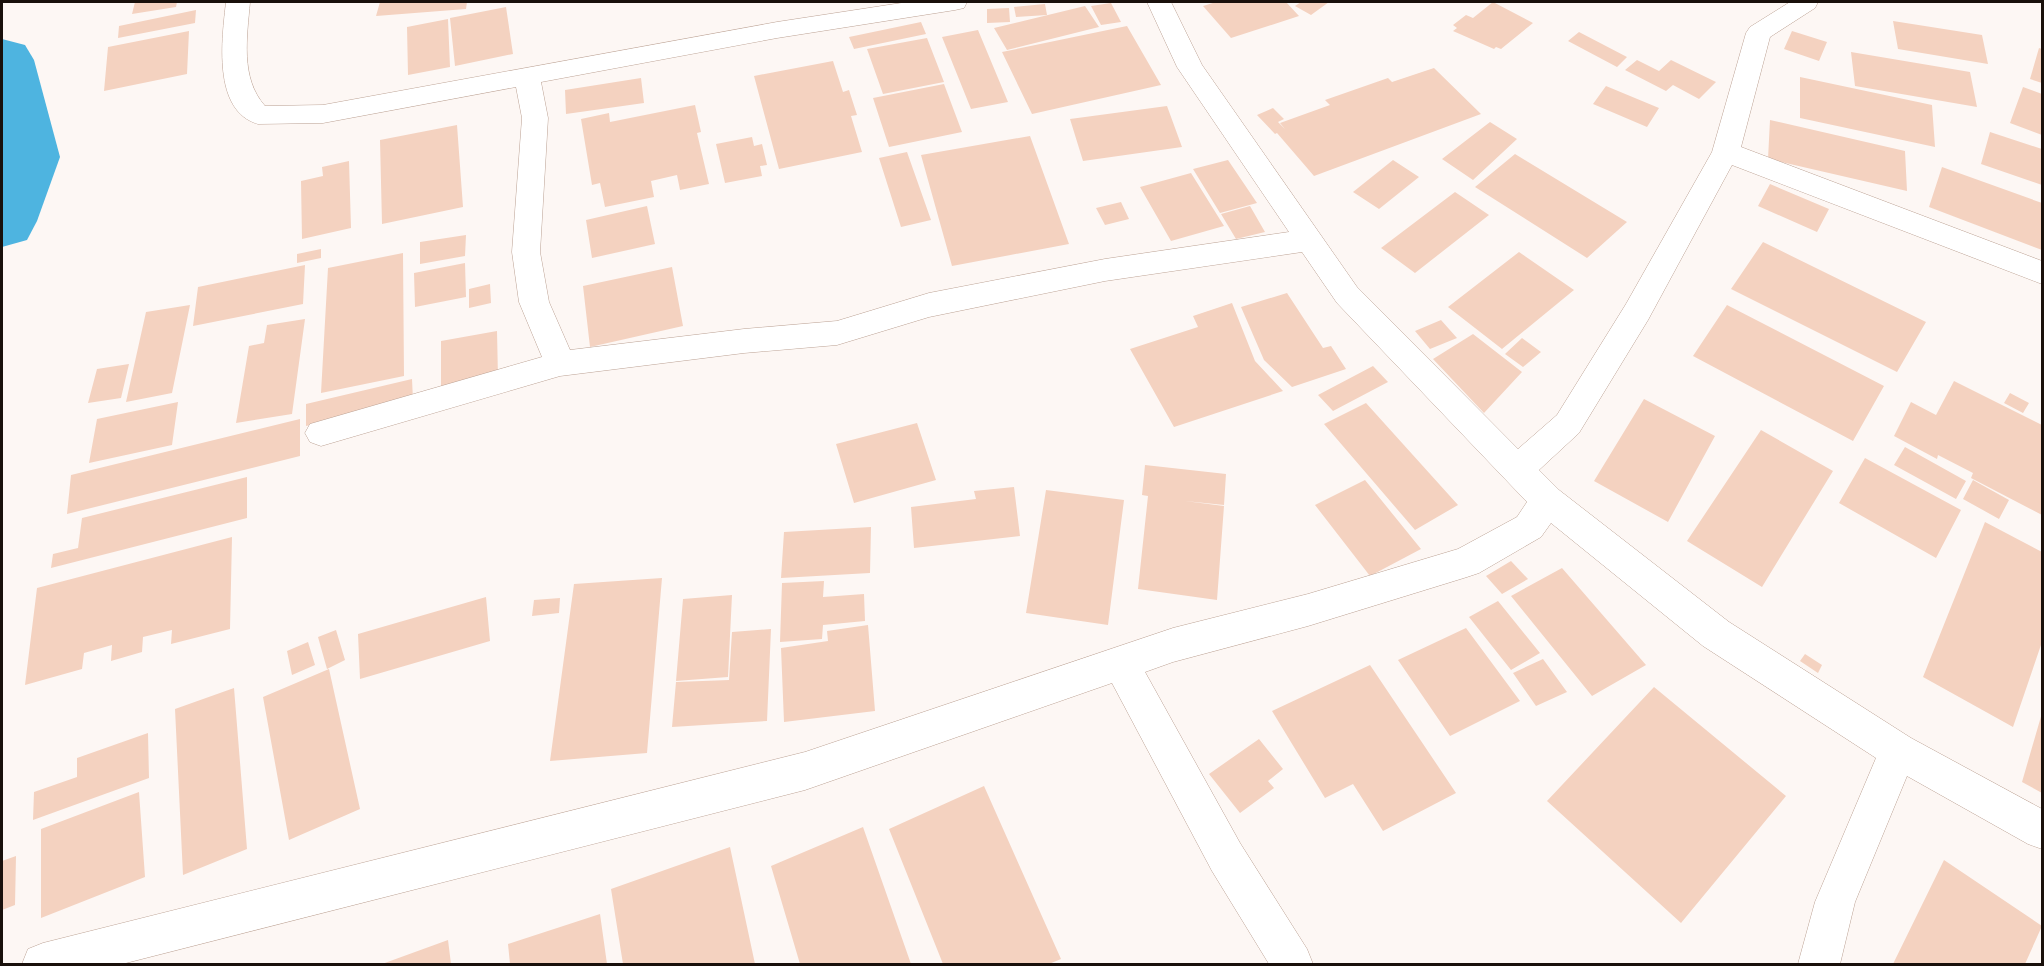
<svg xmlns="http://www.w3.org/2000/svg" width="2044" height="966" font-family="'IBM Plex Sans',sans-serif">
<rect width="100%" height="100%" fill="#fdf7f4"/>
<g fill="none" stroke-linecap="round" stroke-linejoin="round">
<path fill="#4eb4e0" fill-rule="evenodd" d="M 2,39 L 25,45 L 34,60 L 60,157 L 37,221 L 27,240 L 2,247 Z"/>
</g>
<path fill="#f4d2c0" d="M 135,2 L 177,2 L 176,7 L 132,14 Z
M 380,2 L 467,2 L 466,9 L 376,16 Z
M 1216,2 L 1286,2 L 1299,16 L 1231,38 L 1203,6 Z
M 1301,2 L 1329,2 L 1311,15 L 1295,6 Z
M 1493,2 L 1533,23 L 1501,49 L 1496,47 L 1494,49 L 1453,31 L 1457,28 L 1453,25 L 1466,15 L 1473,18 Z
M 1111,3 L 1121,22 L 1101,25 L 1091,6 Z
M 1045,4 L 1047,15 L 1016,17 L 1014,7 Z
M 1085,6 L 1099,27 L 1007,50 L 994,28 Z
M 506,7 L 513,54 L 455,66 L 450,18 Z
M 1009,8 L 1010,22 L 987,23 L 987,9 Z
M 196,10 L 195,23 L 118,38 L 119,26 Z
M 448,19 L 450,67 L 408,75 L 407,27 Z
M 1893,21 L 1982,35 L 1988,64 L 1898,49 Z
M 921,22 L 926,34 L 854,49 L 849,37 Z
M 1127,26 L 1161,85 L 1032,114 L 1002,52 Z
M 978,30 L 1008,102 L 971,109 L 942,37 Z
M 189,31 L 187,74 L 104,91 L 108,47 Z
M 1792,31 L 1827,42 L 1819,61 L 1784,49 Z
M 1579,32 L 1627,57 L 1617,67 L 1568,41 Z
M 927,38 L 944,82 L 883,94 L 867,49 Z
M 2039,48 L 2042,49 L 2042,83 L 2030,79 Z
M 1851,52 L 1970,72 L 1977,107 L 1855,86 Z
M 1637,60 L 1659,71 L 1671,60 L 1716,82 L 1699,99 L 1673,85 L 1666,91 L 1625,70 Z
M 833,61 L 843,92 L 849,90 L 857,115 L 851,116 L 862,152 L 779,169 L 754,76 Z
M 1434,68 L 1481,114 L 1314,176 L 1277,133 L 1275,134 L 1257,115 L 1273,108 L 1284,119 L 1278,122 L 1285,129 L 1280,123 L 1330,105 L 1325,100 L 1388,78 L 1392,82 Z
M 1800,77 L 1932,105 L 1935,147 L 1800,118 Z
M 641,78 L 644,103 L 566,114 L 565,90 Z
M 944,84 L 962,132 L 889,147 L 873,98 Z
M 1606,86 L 1659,108 L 1647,127 L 1593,104 Z
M 2023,87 L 2042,94 L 2042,135 L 2010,123 Z
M 695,105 L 701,132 L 697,133 L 709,184 L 680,190 L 677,175 L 651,181 L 654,197 L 605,207 L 600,183 L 592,185 L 581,119 L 609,113 L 610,122 Z
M 1167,106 L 1182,147 L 1083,161 L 1070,119 Z
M 1770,120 L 1905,151 L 1907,191 L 1768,159 Z
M 1490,122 L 1517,139 L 1473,180 L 1442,159 Z
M 457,125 L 463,207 L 382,224 L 380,140 Z
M 1990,132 L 2042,149 L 2042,185 L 1981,164 Z
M 1030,136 L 1069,244 L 952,266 L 921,155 Z
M 752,137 L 754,146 L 762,144 L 767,165 L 760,166 L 762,176 L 725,183 L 716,144 Z
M 907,152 L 931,220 L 901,227 L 879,158 Z
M 1515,154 L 1627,222 L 1587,258 L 1475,187 Z
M 1228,160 L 1257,203 L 1220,213 L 1193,169 Z
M 1393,160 L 1419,177 L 1379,209 L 1353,192 Z
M 349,161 L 351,228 L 302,239 L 301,181 L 323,176 L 322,167 Z
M 1942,167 L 2042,203 L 2042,250 L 1929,207 Z
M 1191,173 L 1224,226 L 1171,241 L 1140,187 Z
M 1770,184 L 1829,209 L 1817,232 L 1758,206 Z
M 1455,192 L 1489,215 L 1415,273 L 1381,248 Z
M 1121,202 L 1129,219 L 1105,225 L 1096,208 Z
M 647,206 L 655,244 L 592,258 L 586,220 Z
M 1250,206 L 1265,232 L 1236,239 L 1221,214 Z
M 466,235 L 465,256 L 420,264 L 420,242 Z
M 1763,242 L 1926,322 L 1897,372 L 1731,289 Z
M 321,249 L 321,258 L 297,263 L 297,254 Z
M 1519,252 L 1574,290 L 1502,349 L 1448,307 Z
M 403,253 L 404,376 L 321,393 L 328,268 Z
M 465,263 L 466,297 L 415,307 L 414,273 Z
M 305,265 L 303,304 L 193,326 L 198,287 Z
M 672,267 L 683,326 L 590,347 L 583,286 Z
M 490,284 L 491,303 L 469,308 L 469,289 Z
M 1287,293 L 1323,348 L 1331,346 L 1346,369 L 1292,387 L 1264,360 L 1241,307 Z
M 1232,303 L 1255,361 L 1283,391 L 1174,427 L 1130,349 L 1198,327 L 1193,316 Z
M 190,305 L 172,393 L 126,402 L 146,312 Z
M 1727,305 L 1884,386 L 1853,441 L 1693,356 Z
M 305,319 L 292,414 L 236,423 L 249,346 L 264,343 L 267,325 Z
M 1441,320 L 1457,338 L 1430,349 L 1415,331 Z
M 497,331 L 498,378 L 441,389 L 441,341 Z
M 1473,334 L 1522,372 L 1484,413 L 1433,359 Z
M 1522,338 L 1541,352 L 1523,367 L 1505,354 Z
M 129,364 L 121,398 L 88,403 L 97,369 Z
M 1373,366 L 1388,382 L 1333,411 L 1318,395 Z
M 412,379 L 413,400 L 306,426 L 306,404 Z
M 1954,381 L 2042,425 L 2042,515 L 1971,478 L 1973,473 L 1938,455 L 1937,459 L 1894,436 L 1911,402 L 1936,415 Z
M 2010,393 L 2029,403 L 2023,413 L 2004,403 Z
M 1644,399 L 1715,436 L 1668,522 L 1594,481 Z
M 178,402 L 172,445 L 89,463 L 97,419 Z
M 1366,403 L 1458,505 L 1415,530 L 1324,424 Z
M 300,419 L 300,456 L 67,514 L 71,475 Z
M 917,423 L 936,480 L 854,503 L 836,444 Z
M 1761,430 L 1833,471 L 1762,587 L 1687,541 Z
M 1905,447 L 1966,481 L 1956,499 L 1894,465 Z
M 1865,458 L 1961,510 L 1936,558 L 1839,503 Z
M 1145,465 L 1226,474 L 1224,505 L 1185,501 L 1224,506 L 1217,600 L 1138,589 L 1148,496 L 1142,495 Z
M 247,477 L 247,518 L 51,568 L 53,554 L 78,548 L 82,518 Z
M 1365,480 L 1421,549 L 1370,576 L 1315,505 Z
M 1973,480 L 2009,500 L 1999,519 L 1963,499 Z
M 1014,487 L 1020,536 L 914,548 L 911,507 L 976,499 L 974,491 Z
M 1046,490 L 1124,500 L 1108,625 L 1026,613 Z
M 1985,522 L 2042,552 L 2042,642 L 2013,727 L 1923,677 Z
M 871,527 L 870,573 L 781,578 L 784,532 Z
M 232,537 L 230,629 L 171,644 L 172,630 L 143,637 L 142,652 L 111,661 L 112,645 L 84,653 L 82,669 L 25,685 L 37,588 Z
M 1511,561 L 1528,579 L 1502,594 L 1486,576 Z
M 1562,568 L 1646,665 L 1592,696 L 1511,596 Z
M 662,578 L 647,753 L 550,761 L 574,584 Z
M 824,581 L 823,597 L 864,594 L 865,621 L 823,625 L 822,639 L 780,642 L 782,583 Z
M 732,595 L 728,677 L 676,681 L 683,599 Z
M 486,597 L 490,641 L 360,679 L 358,634 Z
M 560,598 L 559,613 L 532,616 L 534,600 Z
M 1498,601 L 1540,653 L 1511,670 L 1469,617 Z
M 868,625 L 875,711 L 784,722 L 781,648 L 828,641 L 827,631 Z
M 1466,628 L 1520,701 L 1450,736 L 1398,660 Z
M 771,629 L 767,721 L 672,727 L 676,682 L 729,680 L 732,632 Z
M 336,630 L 345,660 L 327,669 L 318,637 Z
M 308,642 L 315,665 L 292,675 L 287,651 Z
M 1805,654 L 1822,665 L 1818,673 L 1800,661 Z
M 1543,659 L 1567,692 L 1536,706 L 1513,673 Z
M 1370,665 L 1456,793 L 1383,831 L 1353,784 L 1325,798 L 1272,711 Z
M 329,669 L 360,809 L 289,840 L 263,697 Z
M 1654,687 L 1786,796 L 1681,923 L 1547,801 Z
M 234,688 L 247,849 L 183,875 L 175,709 Z
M 2042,713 L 2042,793 L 2022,782 Z
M 148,733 L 149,778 L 33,820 L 34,792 L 77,777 L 77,758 Z
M 1259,739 L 1283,769 L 1268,781 L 1274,788 L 1240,813 L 1209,774 Z
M 984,786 L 1061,959 L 1049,964 L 943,964 L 889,829 Z
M 139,792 L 145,877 L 41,918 L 41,829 Z
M 863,827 L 911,964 L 800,964 L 771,866 Z
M 730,847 L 755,964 L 623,964 L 611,889 Z
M 16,856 L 15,905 L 2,910 L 2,861 Z
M 1944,860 L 2042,926 L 2025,964 L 1893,964 Z
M 600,914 L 607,964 L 510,964 L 508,944 Z
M 448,940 L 451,964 L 382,964 Z"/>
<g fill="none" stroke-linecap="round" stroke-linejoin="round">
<g stroke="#bca294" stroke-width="1">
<path id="minor" d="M 226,2 L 250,2 C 247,37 240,78 265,106 L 323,105 L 777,22 L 908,2 L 967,2 L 964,8 L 955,10 L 777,38 L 541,82 L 548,118 L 540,252 L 549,302 L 570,350 L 744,329 L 837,321 L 929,293 L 1105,259 L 1289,232 L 1177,67 L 1147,2 L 1171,2 L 1202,65 L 1357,287 L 1518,449 L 1557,415 L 1626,304 L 1712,152 L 1746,33 L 1750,27 L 1790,2 L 1818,2 L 1815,8 L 1770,37 L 1741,147 L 2042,261 L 2042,284 L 1732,165 L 1648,320 L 1579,433 L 1539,470 L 1559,490 L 1729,622 L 1911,738 L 2042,809 L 2042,849 L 2028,844 L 1907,776 L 1855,902 L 1840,964 L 1798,964 L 1815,902 L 1876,758 L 1703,646 L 1551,523 L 1541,537 L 1479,573 L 1467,577 L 1308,626 L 1173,662 L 1145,672 L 1240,843 L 1307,949 L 1313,964 L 1269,964 L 1212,871 L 1112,683 L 805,790 L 122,964 L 22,964 L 28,949 L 43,943 L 805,752 L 1173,628 L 1308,594 L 1458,549 L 1517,517 L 1527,502 L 1337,303 L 1302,252 L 1105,281 L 929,317 L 837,345 L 744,353 L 560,376 L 321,446 L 310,442 L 305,433 L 310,424 L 542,357 L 519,302 L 512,252 L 522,118 L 516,87 L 323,123 L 258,124 C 212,111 222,38 226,2 Z"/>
</g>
<use href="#minor" fill="#fff" fill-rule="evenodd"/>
</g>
<rect width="2044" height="966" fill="none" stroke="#19100b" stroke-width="6"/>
</svg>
